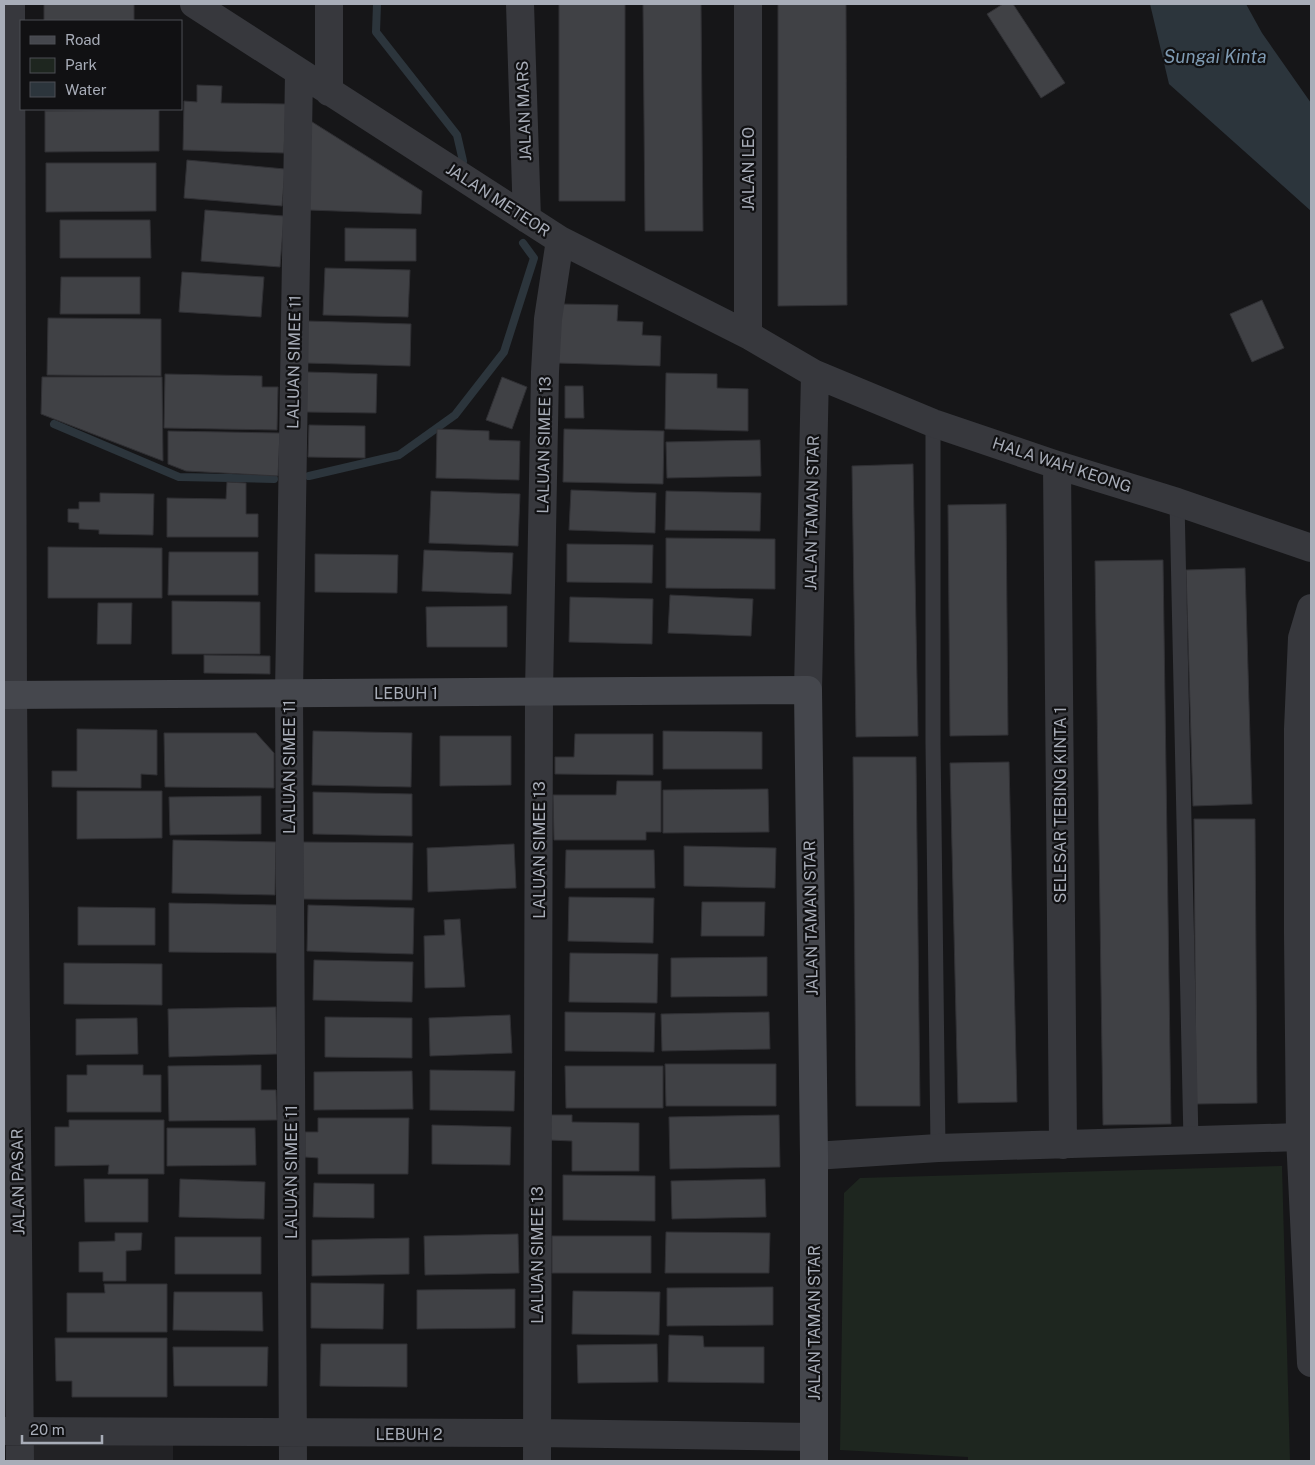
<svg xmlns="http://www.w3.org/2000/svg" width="1315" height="1465" font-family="'Public Sans',sans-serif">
<rect width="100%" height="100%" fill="#161618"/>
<path fill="#222225" d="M 23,1434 L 173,1436 L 173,1461 L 23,1461 Z"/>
<path fill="#1e261f" d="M 1282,1166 L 1290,1461 L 968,1461 L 968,1457 L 840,1450 L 844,1193 L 860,1178 Z"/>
<path fill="#2c353c" d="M 1150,4 L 1246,4 L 1262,33 L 1311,103 L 1311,211 L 1169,84 Z"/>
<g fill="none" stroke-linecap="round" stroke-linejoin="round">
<path stroke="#2c353c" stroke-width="8" d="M 377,4 L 376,32 L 457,135 L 463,161
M 54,424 L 179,477 L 274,479
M 309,476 L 399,455 L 455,415 L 504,352 L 534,258 L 523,243"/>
</g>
<path fill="#404145" stroke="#303034" d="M 44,4 L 134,4 L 134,21 L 44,21 Z
M 559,4 L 625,4 L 625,201 L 559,201 Z
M 643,4 L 701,4 L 703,231 L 645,231 Z
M 778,4 L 846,4 L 847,305 L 778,306 Z
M 1003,4 L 1013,4 L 1065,83 L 1041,98 L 987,14 Z
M 197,85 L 222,86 L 221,103 L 286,104 L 284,153 L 183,150 L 184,101 L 197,102 Z
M 159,110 L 159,151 L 45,152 L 45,111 Z
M 309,120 L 422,191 L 421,214 L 308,210 Z
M 187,160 L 285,169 L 282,206 L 184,198 Z
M 46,163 L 156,163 L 156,211 L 46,212 Z
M 205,210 L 284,216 L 280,267 L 201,261 Z
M 60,220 L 150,220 L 151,258 L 60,258 Z
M 345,228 L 416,229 L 416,261 L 345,261 Z
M 325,268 L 410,270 L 408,317 L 323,315 Z
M 182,272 L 264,277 L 261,317 L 179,312 Z
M 61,277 L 140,277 L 140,314 L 60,314 Z
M 1262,300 L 1284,348 L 1252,362 L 1230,314 Z
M 559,304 L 618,305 L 617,321 L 643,322 L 642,335 L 661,336 L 660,366 L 557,363 Z
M 48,318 L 161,319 L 161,376 L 47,375 Z
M 307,321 L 411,324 L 410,366 L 306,363 Z
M 307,372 L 377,374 L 376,413 L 306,412 Z
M 666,373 L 717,374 L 717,388 L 748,389 L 748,431 L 665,429 Z
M 165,374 L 262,376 L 262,387 L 278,387 L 277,430 L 164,428 Z
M 42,377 L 162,377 L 163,461 L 41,414 Z
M 502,377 L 527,387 L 512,429 L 486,420 Z
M 565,386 L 583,386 L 584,418 L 565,418 Z
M 309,425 L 365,426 L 365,458 L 308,457 Z
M 437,429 L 489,431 L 489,440 L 520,441 L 519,480 L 436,478 Z
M 564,429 L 664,431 L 663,484 L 563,482 Z
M 168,431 L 280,433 L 278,476 L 186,471 L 168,464 Z
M 760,440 L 761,476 L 667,478 L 666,442 Z
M 913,464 L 918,736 L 856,737 L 852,466 Z
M 227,482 L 246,483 L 246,514 L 258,514 L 258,537 L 167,537 L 167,498 L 226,499 Z
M 571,490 L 656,493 L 655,533 L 569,530 Z
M 431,491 L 520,494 L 518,546 L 429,543 Z
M 666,491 L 761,493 L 760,531 L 665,530 Z
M 100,493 L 154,494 L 153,535 L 99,534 L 99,530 L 79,529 L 79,523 L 68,522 L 68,509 L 79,509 L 79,502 L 100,502 Z
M 1006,504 L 1008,735 L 950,736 L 948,505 Z
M 666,538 L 775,539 L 775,589 L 666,588 Z
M 567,544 L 653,545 L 652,583 L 567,582 Z
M 48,547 L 162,548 L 162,598 L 48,598 Z
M 424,550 L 513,553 L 511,594 L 422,591 Z
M 169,552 L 258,552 L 258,595 L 168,595 Z
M 315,554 L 398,555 L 397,593 L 315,592 Z
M 1163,560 L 1171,1124 L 1103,1125 L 1095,561 Z
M 1245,568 L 1252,804 L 1193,806 L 1186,570 Z
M 670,595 L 753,599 L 751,636 L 668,633 Z
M 570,597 L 653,599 L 652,644 L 569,642 Z
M 172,601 L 260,602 L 260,654 L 172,654 Z
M 98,603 L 132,603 L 131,644 L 97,644 Z
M 507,606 L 507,647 L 427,647 L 426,607 Z
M 204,655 L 270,656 L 270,674 L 204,673 Z
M 77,729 L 157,730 L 157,775 L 141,774 L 141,788 L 52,787 L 52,771 L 77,771 Z
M 313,731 L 412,733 L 411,787 L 312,785 Z
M 663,731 L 762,732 L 762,769 L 663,769 Z
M 164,733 L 256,733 L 274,753 L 274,788 L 165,787 Z
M 575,734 L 653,734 L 653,775 L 555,774 L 555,757 L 574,757 Z
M 440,736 L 511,736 L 511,785 L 440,786 Z
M 853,757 L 916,757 L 920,1106 L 856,1106 Z
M 1009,762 L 1017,1102 L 958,1103 L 950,763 Z
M 617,781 L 661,781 L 661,832 L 646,832 L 646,840 L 554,840 L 553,795 L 616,795 Z
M 768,789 L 769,832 L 663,833 L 663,790 Z
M 77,791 L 162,791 L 162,838 L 77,839 Z
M 313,792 L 412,794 L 412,836 L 313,834 Z
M 261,796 L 261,834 L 170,835 L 169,797 Z
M 1194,819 L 1255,819 L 1257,1103 L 1196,1104 Z
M 173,840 L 276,842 L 275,895 L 172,893 Z
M 301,842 L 413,843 L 412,900 L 300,899 Z
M 514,844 L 516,888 L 428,892 L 427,848 Z
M 684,846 L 776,848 L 775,888 L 684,886 Z
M 566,850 L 654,850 L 655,888 L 565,888 Z
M 569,897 L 654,898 L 653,943 L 568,941 Z
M 702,902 L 765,902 L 764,936 L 701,936 Z
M 169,903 L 278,905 L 277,953 L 169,952 Z
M 308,905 L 414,908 L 413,954 L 307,951 Z
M 78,907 L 155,908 L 155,945 L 78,945 Z
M 460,919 L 465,987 L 425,988 L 424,936 L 445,935 L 444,920 Z
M 570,953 L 658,954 L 657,1003 L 569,1002 Z
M 767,957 L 767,996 L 671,997 L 671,958 Z
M 314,960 L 413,962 L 412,1002 L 313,1000 Z
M 64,963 L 162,964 L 162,1005 L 64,1004 Z
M 276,1007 L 277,1054 L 169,1057 L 168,1009 Z
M 565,1012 L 655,1013 L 654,1052 L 565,1051 Z
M 769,1012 L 770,1049 L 662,1051 L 661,1014 Z
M 510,1015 L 512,1053 L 430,1056 L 429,1018 Z
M 325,1017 L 412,1018 L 412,1058 L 325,1057 Z
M 137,1018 L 138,1054 L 76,1055 L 76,1019 Z
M 665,1064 L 776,1064 L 776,1106 L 666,1106 Z
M 87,1065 L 143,1065 L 143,1075 L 161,1075 L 161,1112 L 67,1112 L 67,1075 L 87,1075 Z
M 261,1065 L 261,1090 L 276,1090 L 277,1120 L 169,1121 L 168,1066 Z
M 565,1066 L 663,1066 L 663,1108 L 566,1108 Z
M 430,1070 L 515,1071 L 514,1111 L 430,1110 Z
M 412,1071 L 413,1109 L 314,1110 L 314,1072 Z
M 550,1115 L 572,1115 L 572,1122 L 639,1123 L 639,1171 L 572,1171 L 572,1141 L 549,1140 Z
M 779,1115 L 780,1167 L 670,1169 L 669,1117 Z
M 318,1118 L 409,1118 L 408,1174 L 318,1174 L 318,1158 L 305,1157 L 305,1132 L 318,1132 Z
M 69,1120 L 164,1120 L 164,1174 L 108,1174 L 109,1165 L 55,1166 L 55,1127 L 69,1127 Z
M 432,1125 L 511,1127 L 510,1165 L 432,1164 Z
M 167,1128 L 255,1128 L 256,1165 L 167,1166 Z
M 563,1175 L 655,1176 L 655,1221 L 563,1220 Z
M 84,1179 L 148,1179 L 148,1222 L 85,1222 Z
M 180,1179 L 265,1182 L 264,1219 L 179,1217 Z
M 765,1179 L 766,1217 L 672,1219 L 671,1181 Z
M 314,1183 L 374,1184 L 374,1218 L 313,1217 Z
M 666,1232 L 770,1233 L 769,1273 L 665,1273 Z
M 115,1233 L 142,1233 L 141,1250 L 126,1251 L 126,1281 L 103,1281 L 103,1272 L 79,1272 L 79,1242 L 115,1241 Z
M 518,1234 L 519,1273 L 425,1275 L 424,1236 Z
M 552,1236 L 651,1236 L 651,1273 L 552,1273 Z
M 175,1237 L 261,1237 L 261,1274 L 175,1274 Z
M 409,1238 L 409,1274 L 312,1276 L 312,1240 Z
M 311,1283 L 384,1284 L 383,1329 L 311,1328 Z
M 104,1284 L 167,1284 L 167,1332 L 67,1332 L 67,1293 L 105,1293 Z
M 773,1287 L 773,1325 L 667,1326 L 667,1288 Z
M 515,1289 L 515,1328 L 417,1329 L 417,1290 Z
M 573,1291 L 660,1292 L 659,1335 L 572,1334 Z
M 174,1292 L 262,1292 L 263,1331 L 173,1330 Z
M 669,1335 L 703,1336 L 704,1347 L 764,1347 L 764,1383 L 668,1382 Z
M 55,1338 L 167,1338 L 167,1397 L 72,1397 L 72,1381 L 56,1381 Z
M 321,1344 L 407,1344 L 407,1387 L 320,1386 Z
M 657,1344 L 658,1382 L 578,1383 L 577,1345 Z
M 173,1347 L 268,1347 L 267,1386 L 174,1386 Z"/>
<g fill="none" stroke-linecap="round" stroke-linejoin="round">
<path stroke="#37383d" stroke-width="15" d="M 933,423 L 933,743 L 938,1148
M 1177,502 L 1191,1141"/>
<path stroke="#37383d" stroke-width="28" d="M 11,4 L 13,695 L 20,1461
M 194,4 L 560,240 L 748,335 L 815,374 L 933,423 L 1057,465 L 1177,502 L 1311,548
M 329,4 L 329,92
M 520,4 L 527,219
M 748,4 L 748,335
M 1057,465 L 1063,1145
M 1311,608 L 1302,638 L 1298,729 L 1298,934 L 1300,1137 L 1311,1363
M 808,690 L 815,374
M 814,1156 L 938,1148 L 1300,1137
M 4,1431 L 537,1433 L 814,1437
M 293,1461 L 289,693 L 299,73
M 537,1461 L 539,692 L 545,372 L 548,319 L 560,240"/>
<path stroke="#45474d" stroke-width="28" d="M 4,695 L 808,690 L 814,1156 L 814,1461"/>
</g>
<g text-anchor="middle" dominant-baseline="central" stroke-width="4.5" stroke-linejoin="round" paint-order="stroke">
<g font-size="16" fill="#a8adb8" stroke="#111113">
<text transform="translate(524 111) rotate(-92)">JALAN MARS</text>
<text transform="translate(748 169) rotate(-90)">JALAN LEO</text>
<text transform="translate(498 200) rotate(33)">JALAN METEOR</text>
<text transform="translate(294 362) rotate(-89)">LALUAN SIMEE 11</text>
<text transform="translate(544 445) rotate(-89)">LALUAN SIMEE 13</text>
<text transform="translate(1062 465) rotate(18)">HALA WAH KEONG</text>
<text transform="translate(812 513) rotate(-89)">JALAN TAMAN STAR</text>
<text x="406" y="693">LEBUH 1</text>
<text transform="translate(289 767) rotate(-90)">LALUAN SIMEE 11</text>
<text transform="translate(1060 805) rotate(-90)">SELESAR TEBING KINTA 1</text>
<text transform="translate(539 850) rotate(-90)">LALUAN SIMEE 13</text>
<text transform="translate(811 918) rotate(-91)">JALAN TAMAN STAR</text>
<text transform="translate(291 1172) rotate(-90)">LALUAN SIMEE 11</text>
<text transform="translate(18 1182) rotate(-91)">JALAN PASAR</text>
<text transform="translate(537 1255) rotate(-90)">LALUAN SIMEE 13</text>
<text transform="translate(814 1323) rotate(-90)">JALAN TAMAN STAR</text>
<text x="409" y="1434">LEBUH 2</text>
</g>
<g font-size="18" font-style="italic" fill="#7f9bb3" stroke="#111113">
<text x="1215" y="56">Sungai Kinta</text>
</g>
</g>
<rect width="1315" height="1465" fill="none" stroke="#a8adb8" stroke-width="10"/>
<rect x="20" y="20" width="162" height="90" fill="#111113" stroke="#4d4f55"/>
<rect x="30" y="36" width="25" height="8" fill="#45474d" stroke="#4d4f55"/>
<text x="65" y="45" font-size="15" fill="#a8adb8">Road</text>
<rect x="30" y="58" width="25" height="15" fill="#1e261f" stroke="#4d4f55"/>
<text x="65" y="70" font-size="15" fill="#a8adb8">Park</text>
<rect x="30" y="82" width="25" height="15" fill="#2c353c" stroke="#4d4f55"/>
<text x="65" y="95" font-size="15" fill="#a8adb8">Water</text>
<path d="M22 1435v8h80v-8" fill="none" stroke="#a8adb8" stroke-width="2.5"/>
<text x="30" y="1435" font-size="15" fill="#a8adb8" stroke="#111113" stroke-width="4" paint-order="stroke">20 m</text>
</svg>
